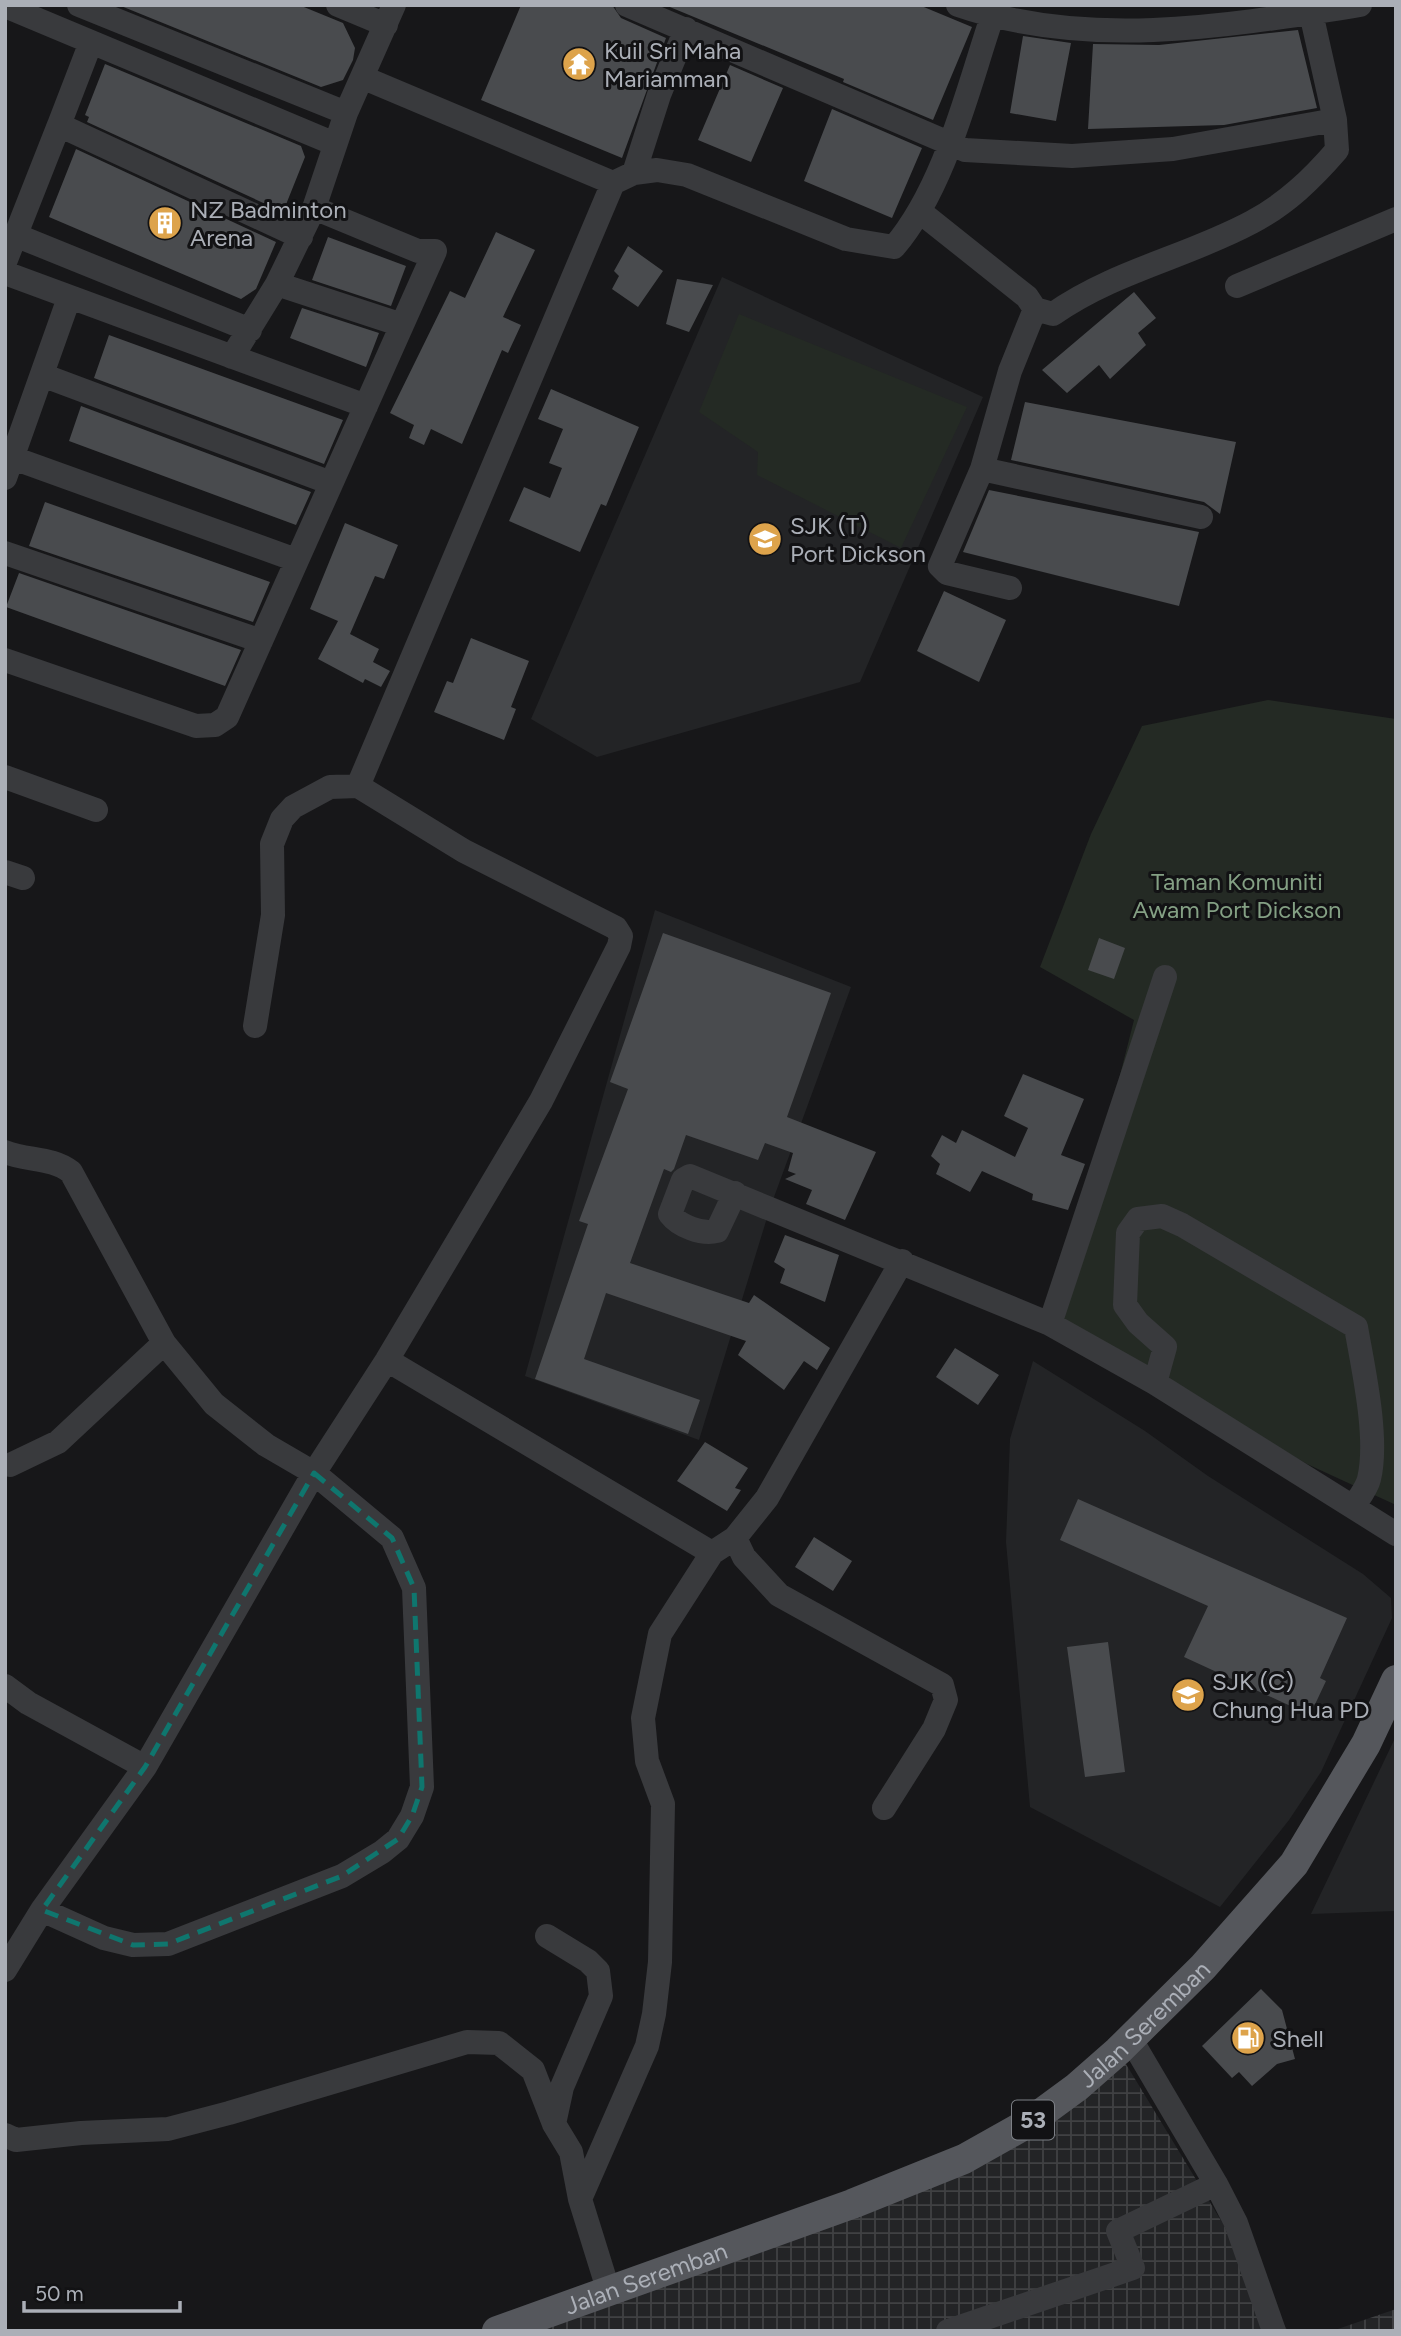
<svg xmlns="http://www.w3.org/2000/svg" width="1401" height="2336" font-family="Figtree,sans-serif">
<defs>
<pattern id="industrial-grid" width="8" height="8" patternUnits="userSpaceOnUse" patternTransform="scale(1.75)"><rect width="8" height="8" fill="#232426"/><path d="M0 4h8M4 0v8" fill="none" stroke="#404143"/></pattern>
</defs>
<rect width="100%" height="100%" fill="#171719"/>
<path fill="#232426" d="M 722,277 L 983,397 L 860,682 L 597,757 L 531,719 Z
M 655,910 L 851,987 L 770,1208 L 699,1440 L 525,1376 Z
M 1033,1361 L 1145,1431 L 1208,1476 L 1363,1574 L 1391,1598 L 1392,1618 L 1321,1772 L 1289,1820 L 1220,1907 L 1030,1807 L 1006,1542 L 1010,1439 Z
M 1396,1736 L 1396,1911 L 1311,1914 Z"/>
<path fill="url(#industrial-grid)" d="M 1118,2051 L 1288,2331 L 502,2331 L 931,2173 Z
M 1396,2309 L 1396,2331 L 1332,2331 Z"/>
<path fill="#242a24" d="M 739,314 L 967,407 L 901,548 L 757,475 L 758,452 L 699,412 Z
M 1268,700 L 1396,719 L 1396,1505 L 1307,1464 L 1058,1320 L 1134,1020 L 1040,967 L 1091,834 L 1142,726 Z"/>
<path fill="#494b4e" d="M 299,5 L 343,23 L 355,48 L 353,60 L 343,80 L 321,87 L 121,6 Z
M 521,5 L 612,5 L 621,18 L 666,38 L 622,158 L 481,100 Z
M 665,5 L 919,5 L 972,27 L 933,120 L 843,82 L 844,79 Z
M 1298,30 L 1317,108 L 1224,125 L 1088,129 L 1093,44 L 1159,45 Z
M 1023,36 L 1071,43 L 1056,121 L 1010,113 Z
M 105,64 L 301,146 L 305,157 L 283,212 L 87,122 L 89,117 L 85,115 Z
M 730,65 L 783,88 L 751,162 L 698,140 Z
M 832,109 L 922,148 L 892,218 L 804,181 Z
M 76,149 L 276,242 L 256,289 L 241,299 L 49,217 Z
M 496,232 L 535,250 L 503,317 L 521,325 L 508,353 L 502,350 L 462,444 L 431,429 L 424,445 L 409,438 L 414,425 L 390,413 L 450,291 L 465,298 Z
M 328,237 L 406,266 L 391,306 L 312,280 Z
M 628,246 L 663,271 L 638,307 L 612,289 L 619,276 L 614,271 Z
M 677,279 L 713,285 L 689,332 L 666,324 Z
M 1134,292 L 1156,318 L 1138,333 L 1146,345 L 1110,379 L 1099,365 L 1067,393 L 1042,370 Z
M 302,308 L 379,333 L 366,367 L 290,338 Z
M 109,335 L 343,420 L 324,464 L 94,378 Z
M 551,389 L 639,427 L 606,506 L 601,504 L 580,552 L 509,521 L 524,487 L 550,498 L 562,468 L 549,463 L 563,429 L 538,419 Z
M 1025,402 L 1236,442 L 1220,514 L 1204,502 L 1011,460 Z
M 81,406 L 311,492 L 296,525 L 69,441 Z
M 989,490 L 1199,532 L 1179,606 L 963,552 Z
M 45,502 L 270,582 L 253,622 L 29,546 Z
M 345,523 L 398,545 L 384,579 L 375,576 L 350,634 L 379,649 L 373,662 L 390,671 L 381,687 L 365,679 L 363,683 L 318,659 L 338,621 L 310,609 Z
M 19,573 L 241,650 L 225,686 L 6,607 Z
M 944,591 L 1006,620 L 979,682 L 917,651 Z
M 471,638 L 529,661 L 511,707 L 516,709 L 504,740 L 434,712 L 447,681 L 453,683 Z
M 663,933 L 831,993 L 787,1117 L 876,1152 L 845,1220 L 806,1204 L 812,1190 L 785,1179 L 796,1174 L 788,1171 L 793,1153 L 765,1143 L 758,1160 L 686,1135 L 674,1169 L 671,1172 L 664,1169 L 630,1263 L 749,1303 L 754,1295 L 830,1348 L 817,1370 L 804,1361 L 784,1390 L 738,1355 L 746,1341 L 606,1293 L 584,1359 L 700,1400 L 688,1434 L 535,1379 L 588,1224 L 579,1221 L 628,1089 L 610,1082 Z
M 1099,938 L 1125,948 L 1114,979 L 1088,970 Z
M 1023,1074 L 1084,1099 L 1061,1155 L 1085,1164 L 1068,1210 L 1032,1200 L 1033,1194 L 982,1171 L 970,1192 L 936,1174 L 940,1164 L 931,1156 L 942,1135 L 956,1143 L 962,1130 L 1015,1157 L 1028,1128 L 1004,1116 Z
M 785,1235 L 839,1255 L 825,1302 L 780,1283 L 785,1269 L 774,1262 Z
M 955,1348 L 999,1375 L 978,1405 L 936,1377 Z
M 705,1442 L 748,1468 L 735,1488 L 741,1490 L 727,1511 L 677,1481 Z
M 1078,1499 L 1347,1618 L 1320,1678 L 1326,1681 L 1310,1715 L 1184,1657 L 1208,1606 L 1060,1540 Z
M 814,1537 L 852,1561 L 833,1591 L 795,1567 Z
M 1108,1642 L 1125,1772 L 1085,1777 L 1067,1647 Z
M 1261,1989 L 1282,2010 L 1295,2059 L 1277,2064 L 1252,2086 L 1239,2072 L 1232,2078 L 1202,2046 Z"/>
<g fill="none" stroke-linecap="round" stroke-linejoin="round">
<path stroke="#393a3d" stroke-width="24" d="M 79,5 L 346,113
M 338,5 L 386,25
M 627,5 L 965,150 L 1072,156 L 1173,149 L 1335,120
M 958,5 C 1088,50 1228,26 1360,5
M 5,6 L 335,144
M 91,42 L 59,125 L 301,237
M 364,78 L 613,183
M 634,173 L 659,95 L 686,29
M 919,211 L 1027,297 L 1035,309 L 1010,371 L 982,469 L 940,566 L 947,573 L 1010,588
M 15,235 L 250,330
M 5,262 L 59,125
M 5,273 L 366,406
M 277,284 L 402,325
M 1237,286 L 1396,219
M 1035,309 L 1053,314 C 1114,271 1187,257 1252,222 C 1286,204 1312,179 1337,150 L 1335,120 L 1311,13
M 232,357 L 277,284 L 314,208 L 346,113 L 394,5
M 42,375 L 331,483
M 13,458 L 296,560
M 982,469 L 1201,517
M 5,478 L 69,298
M 5,553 L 261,641
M 5,660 L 196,726 L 215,725 L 227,717 L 435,251 L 418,251 L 314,208
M 5,777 L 96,810
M 5,872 L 23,878
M 255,1026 L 273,915 L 272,844 L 282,819 L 293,807 L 330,787 L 358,786
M 5,1152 C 27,1161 52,1157 71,1172 L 164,1343 L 214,1404 L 266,1445 L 314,1473 L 392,1538 L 414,1588 L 422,1787 L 412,1816 L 398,1839 L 382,1852 L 342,1876 L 168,1944 L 133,1945 L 104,1938 L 42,1910
M 735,1193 L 717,1231 C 702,1235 679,1226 670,1214 L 683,1180 L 690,1176 L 1050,1324 L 1155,1383 L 1396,1534
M 1050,1324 L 1165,977
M 387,1360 L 712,1553
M 1155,1383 L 1165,1347 L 1138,1323 L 1125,1305 L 1128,1233 L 1138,1219 L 1162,1216 L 1182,1225 L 1356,1327 C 1363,1368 1379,1438 1369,1479 C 1367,1488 1359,1498 1353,1507
M 10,1465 L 58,1442 L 164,1343
M 735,1538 L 744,1557 L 779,1595 L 942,1685 L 946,1700 L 934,1729 L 884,1808
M 5,1686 L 28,1703 L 145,1767
M 547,1936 L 588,1961 L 598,1971 L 601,1996 L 562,2087 L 554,2124
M 5,1970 L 42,1910 L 145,1767 L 314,1473 L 387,1360 L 541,1101 L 619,946 L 621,936 L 616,928 L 464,851 L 358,786 L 613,183 L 634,173 L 657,170 L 687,175 L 846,239 L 894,247 C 945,187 967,91 992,17
M 1130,2038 L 1216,2184 L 1236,2223 L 1274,2331
M 5,2135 L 16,2140 L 81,2133 L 168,2129 L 229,2113 L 467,2042 L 499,2043 L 533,2070 L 554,2124 L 571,2152 L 580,2199 L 608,2289
M 580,2199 L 647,2046 L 654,2014 L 660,1962 L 663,1804 L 647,1761 L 643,1718 L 660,1634 L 712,1553 L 735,1538 L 767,1498 L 902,1261
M 948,2331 L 1133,2268 L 1118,2231 L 1216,2184"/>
<path stroke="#55575c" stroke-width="30" id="s1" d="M 497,2331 L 852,2204 L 964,2159 L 1028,2123 L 1077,2087 L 1118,2051 L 1203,1967 L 1294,1864 L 1366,1744 L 1396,1680"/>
</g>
<path fill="none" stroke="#0f766e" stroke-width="5" stroke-dasharray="14 9" stroke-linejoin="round" d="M 314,1473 L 392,1538 L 414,1588 L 422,1787 L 412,1816 L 398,1839 L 342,1876 L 168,1944 L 133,1945 L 42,1910 L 145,1767 Z"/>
<defs>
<g id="temple-disc" transform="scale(1.75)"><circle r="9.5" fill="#dda34b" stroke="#121214"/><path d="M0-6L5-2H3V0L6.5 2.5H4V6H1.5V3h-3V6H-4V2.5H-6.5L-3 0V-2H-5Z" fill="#fff"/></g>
<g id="building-disc" transform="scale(1.75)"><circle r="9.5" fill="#dda34b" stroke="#121214"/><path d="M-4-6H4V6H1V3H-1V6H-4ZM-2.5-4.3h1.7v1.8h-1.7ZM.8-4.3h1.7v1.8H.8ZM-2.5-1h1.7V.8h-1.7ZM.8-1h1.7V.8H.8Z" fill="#fff"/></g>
<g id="school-disc" transform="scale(1.75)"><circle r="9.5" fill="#dda34b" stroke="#121214"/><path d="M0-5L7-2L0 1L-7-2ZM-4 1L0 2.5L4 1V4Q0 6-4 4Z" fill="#fff"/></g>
<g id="fuel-disc" transform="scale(1.75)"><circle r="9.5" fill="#dda34b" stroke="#121214"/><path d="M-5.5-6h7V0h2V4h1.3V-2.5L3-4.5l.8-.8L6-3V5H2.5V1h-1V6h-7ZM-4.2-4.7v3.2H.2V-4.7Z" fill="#fff"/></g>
</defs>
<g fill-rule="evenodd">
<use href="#temple-disc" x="579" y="64"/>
<use href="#building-disc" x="165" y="223"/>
<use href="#school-disc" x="765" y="539"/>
<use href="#school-disc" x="1188" y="1695"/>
<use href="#fuel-disc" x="1248" y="2038"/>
</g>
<g text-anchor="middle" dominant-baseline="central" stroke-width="6" stroke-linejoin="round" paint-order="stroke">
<rect fill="#121214" stroke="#7d8086" stroke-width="2" x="1012" y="2100.5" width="42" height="39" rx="5"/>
<g font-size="23" font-weight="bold" fill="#abafb7">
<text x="1033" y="2120">53</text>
</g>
<g font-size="24" fill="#abafb7" stroke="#121214" text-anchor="start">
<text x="604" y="50">Kuil Sri Maha<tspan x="604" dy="28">Mariamman</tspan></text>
<text x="190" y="209">NZ Badminton<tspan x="190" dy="28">Arena</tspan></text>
<text x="790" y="525">SJK (T)<tspan x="790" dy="28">Port Dickson</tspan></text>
<text x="1212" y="1681">SJK (C)<tspan x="1212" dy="28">Chung Hua PD</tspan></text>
<text x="1272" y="2038">Shell</text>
</g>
<g font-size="24" fill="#84a084" stroke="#121214">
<text x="1237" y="881">Taman Komuniti<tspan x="1237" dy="28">Awam Port Dickson</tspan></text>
</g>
<g font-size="24" fill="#abafb7" stroke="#121214">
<text stroke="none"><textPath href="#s1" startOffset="724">Jalan Seremban</textPath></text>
<text stroke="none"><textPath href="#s1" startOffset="158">Jalan Seremban</textPath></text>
</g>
</g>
<rect width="1401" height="2336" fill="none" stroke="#abafb7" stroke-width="14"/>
<path d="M24 2301v10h156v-10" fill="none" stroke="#abafb7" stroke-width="3.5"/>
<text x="35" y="2301" font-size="21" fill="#abafb7" stroke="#121214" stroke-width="5" paint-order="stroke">50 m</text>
</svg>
